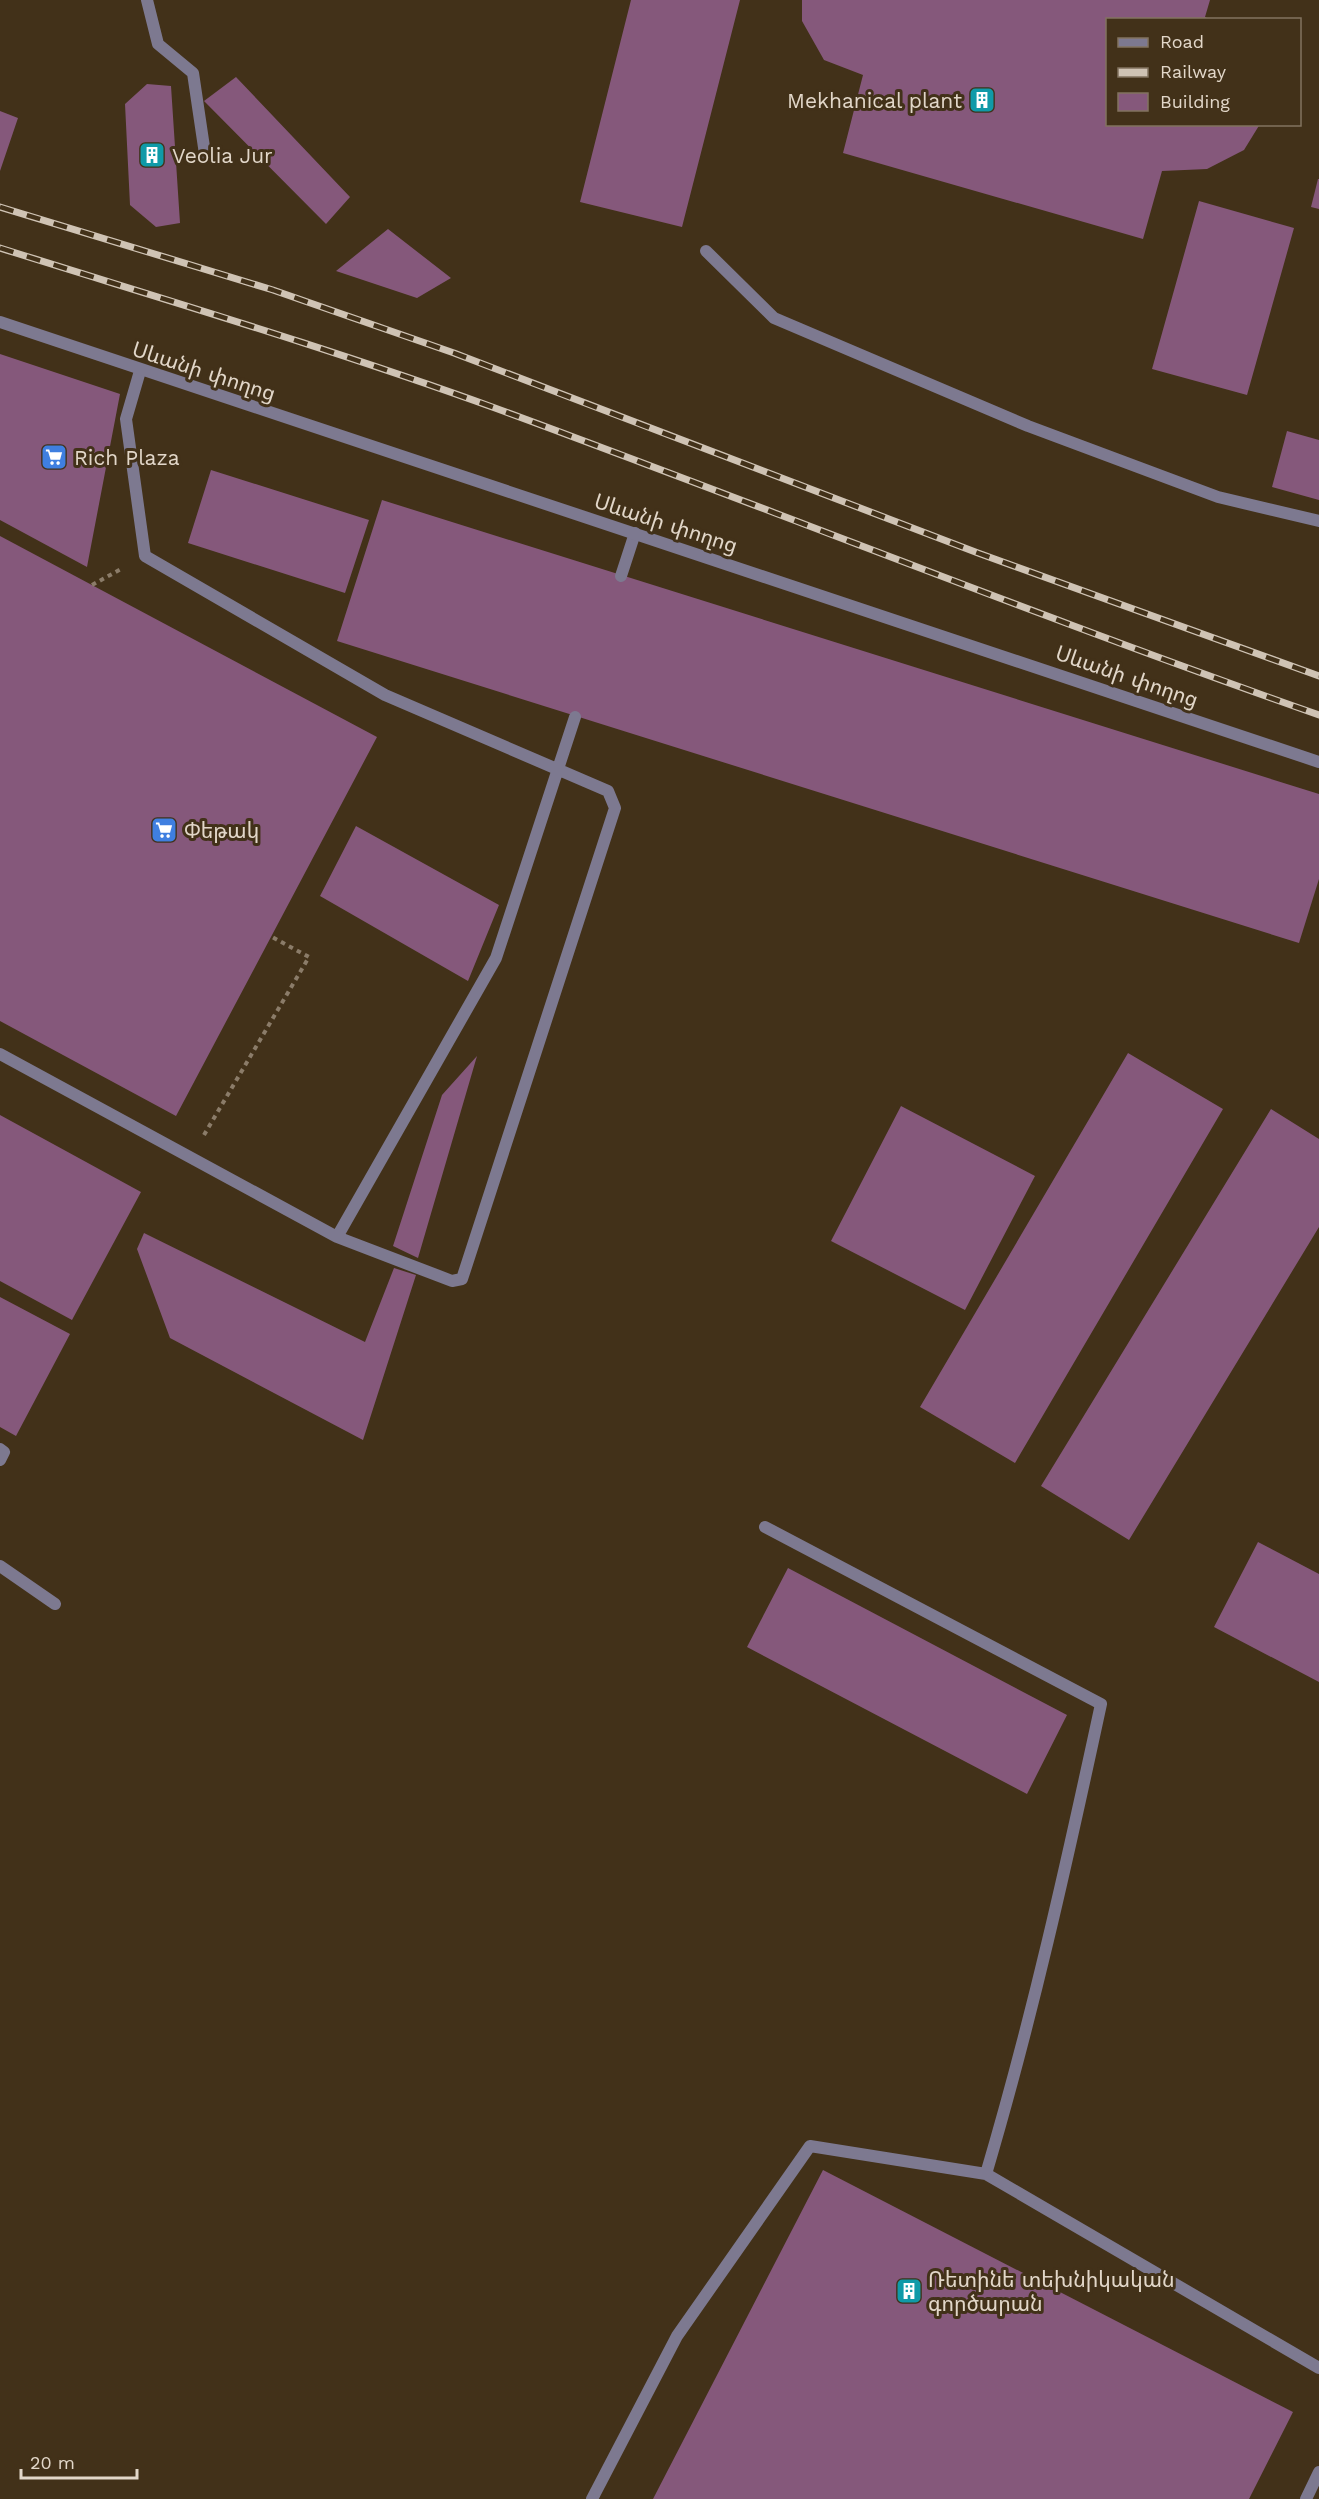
<svg xmlns="http://www.w3.org/2000/svg" width="1319" height="2499" font-family="'Work Sans','Noto Sans Armenian',sans-serif">
<rect width="100%" height="100%" fill="#423119"/>
<path fill="#85587b" d="M 631,0 L 740,0 L 682,227 L 580,202 Z
M 802,0 L 1210,0 L 1205,17 L 1211,20 L 1108,20 L 1108,124 L 1260,124 L 1244,150 L 1207,169 L 1162,171 L 1143,239 L 843,153 L 863,75 L 824,60 L 802,21 Z
M 236,77 L 350,197 L 326,224 L 204,101 Z
M 147,84 L 171,86 L 180,223 L 156,227 L 130,205 L 125,104 Z
M 0,111 L 18,118 L 0,171 Z
M 1318,179 L 1319,179 L 1319,209 L 1311,207 Z
M 1199,201 L 1294,228 L 1247,395 L 1152,369 Z
M 388,229 L 451,278 L 417,298 L 336,271 Z
M 0,354 L 120,394 L 87,567 L 0,520 Z
M 1287,431 L 1319,440 L 1319,500 L 1272,487 Z
M 211,470 L 369,520 L 345,593 L 188,543 Z
M 382,500 L 1319,794 L 1319,879 L 1299,943 L 337,641 Z
M 0,536 L 377,737 L 176,1116 L 0,1021 Z
M 356,826 L 499,905 L 468,981 L 320,896 Z
M 1128,1053 L 1223,1109 L 1015,1463 L 920,1407 Z
M 477,1056 L 418,1258 L 393,1246 L 442,1095 Z
M 901,1106 L 1035,1176 L 965,1310 L 831,1241 Z
M 1271,1109 L 1319,1139 L 1319,1227 L 1129,1540 L 1041,1486 Z
M 0,1115 L 141,1192 L 72,1320 L 0,1281 Z
M 144,1233 L 365,1342 L 394,1268 L 416,1275 L 363,1440 L 170,1338 L 137,1249 Z
M 0,1297 L 70,1334 L 16,1436 L 0,1427 Z
M 1258,1542 L 1319,1574 L 1319,1682 L 1214,1627 Z
M 788,1568 L 1067,1715 L 1027,1794 L 747,1647 Z
M 823,2170 L 1293,2412 L 1249,2499 L 653,2499 Z"/>
<g fill="none" stroke-linecap="round" stroke-linejoin="round">
<path stroke="#8b7c69" stroke-width="4" stroke-dasharray="4.5 4.5" stroke-linecap="butt" d="M 92,585 L 123,568
M 204,1135 L 309,957 L 272,937"/>
<path stroke="#7d7990" stroke-width="12" d="M 147,0 L 158,44 L 193,73 L 205,154
M 706,251 L 774,318 L 1028,426 L 1218,497 L 1319,521
M 140,371 L 126,419 L 145,556 L 385,695 L 608,791 L 615,808 L 462,1279 L 452,1281 L 337,1237
M 621,576 L 635,533
M 0,1054 L 337,1237 L 496,958 L 575,717
M 0,1449 L 4,1452 L 0,1460
M 765,1527 L 1101,1704 C 1067,1862 1032,2019 986,2174
M 0,1566 L 55,1604
M 592,2499 L 677,2336 L 810,2146 L 986,2174 L 1319,2368
M 1306,2499 L 1319,2472"/>
<path stroke="#7d7990" stroke-width="12" d="M 0,322 L 1319,762"/>
<g stroke="#cfc3b4" stroke-width="7">
<path id="rail" d="M 0,207 L 273,290 L 454,353 L 978,553 L 1319,676
M 0,248 C 166,300 332,349 495,408 C 770,509 1043,618 1319,715"/>
</g>
<use href="#rail" stroke="#423119" stroke-width="4.5" stroke-dasharray="14" stroke-linecap="butt"/>
</g>
<defs>
<g id="building-square" transform="scale(1.35)"><rect x="-9" y="-9" width="18" height="18" rx="4" fill="#0f9aa8" stroke="#423119"/><path d="M-4-6H4V6H1V3H-1V6H-4ZM-2.5-4.3h1.7v1.8h-1.7ZM.8-4.3h1.7v1.8H.8ZM-2.5-1h1.7V.8h-1.7ZM.8-1h1.7V.8H.8Z" fill="#fff"/></g>
<g id="supermarket-square" transform="scale(1.35)"><rect x="-9" y="-9" width="18" height="18" rx="4" fill="#3f7fe0" stroke="#423119"/><path d="M-6-5.5h2.5l.6 2H6L4.5 2H-2.5L-4.4-4H-6ZM-1.5 3.2a1.3 1.3 0 1 0 .1 0ZM3 3.2a1.3 1.3 0 1 0 .1 0Z" fill="#fff"/></g>
</defs>
<g fill-rule="evenodd">
<use href="#building-square" x="982" y="100"/>
<use href="#building-square" x="152" y="155"/>
<use href="#supermarket-square" x="54" y="457"/>
<use href="#supermarket-square" x="164" y="830"/>
<use href="#building-square" x="909" y="2291"/>
</g>
<g text-anchor="middle" dominant-baseline="central" stroke-width="6" stroke-linejoin="round" paint-order="stroke">
<g font-size="21" fill="#e2d7c9" stroke="#423119" text-anchor="start">
<text x="962" y="100" text-anchor="end">Mekhanical plant</text>
<text x="172" y="155">Veolia Jur</text>
<text x="74" y="457">Rich Plaza</text>
<text x="184" y="830">Փեթակ</text>
<text x="928" y="2279">Ռետինե տեխնիկական<tspan x="928" dy="24">գործարան</tspan></text>
</g>
<g font-size="21" fill="#e2d7c9" stroke="#423119">
<text transform="translate(204 371) rotate(18)">Սևանի փողոց</text>
<text transform="translate(666 523) rotate(18)">Սևանի փողոց</text>
<text transform="translate(1127 676) rotate(19)">Սևանի փողոց</text>
</g>
</g>
<rect x="1106" y="18" width="195" height="108" fill="#423119" stroke="#82735f" stroke-width="1.5"/>
<rect x="1118" y="38" width="30" height="9" fill="#7d7990" stroke="#82735f" stroke-width="1.5"/>
<text x="1160" y="48" font-size="18" fill="#e2d7c9">Road</text>
<rect x="1118" y="68" width="30" height="9" fill="#cfc3b4" stroke="#82735f" stroke-width="1.5"/>
<text x="1160" y="78" font-size="18" fill="#e2d7c9">Railway</text>
<rect x="1118" y="93" width="30" height="18" fill="#85587b" stroke="#82735f" stroke-width="1.5"/>
<text x="1160" y="108" font-size="18" fill="#e2d7c9">Building</text>
<path d="M21 2469v9h116v-9" fill="none" stroke="#e2d7c9" stroke-width="3"/>
<text x="30" y="2469" font-size="18" fill="#e2d7c9" stroke="#423119" stroke-width="4.5" paint-order="stroke">20 m</text>
</svg>
